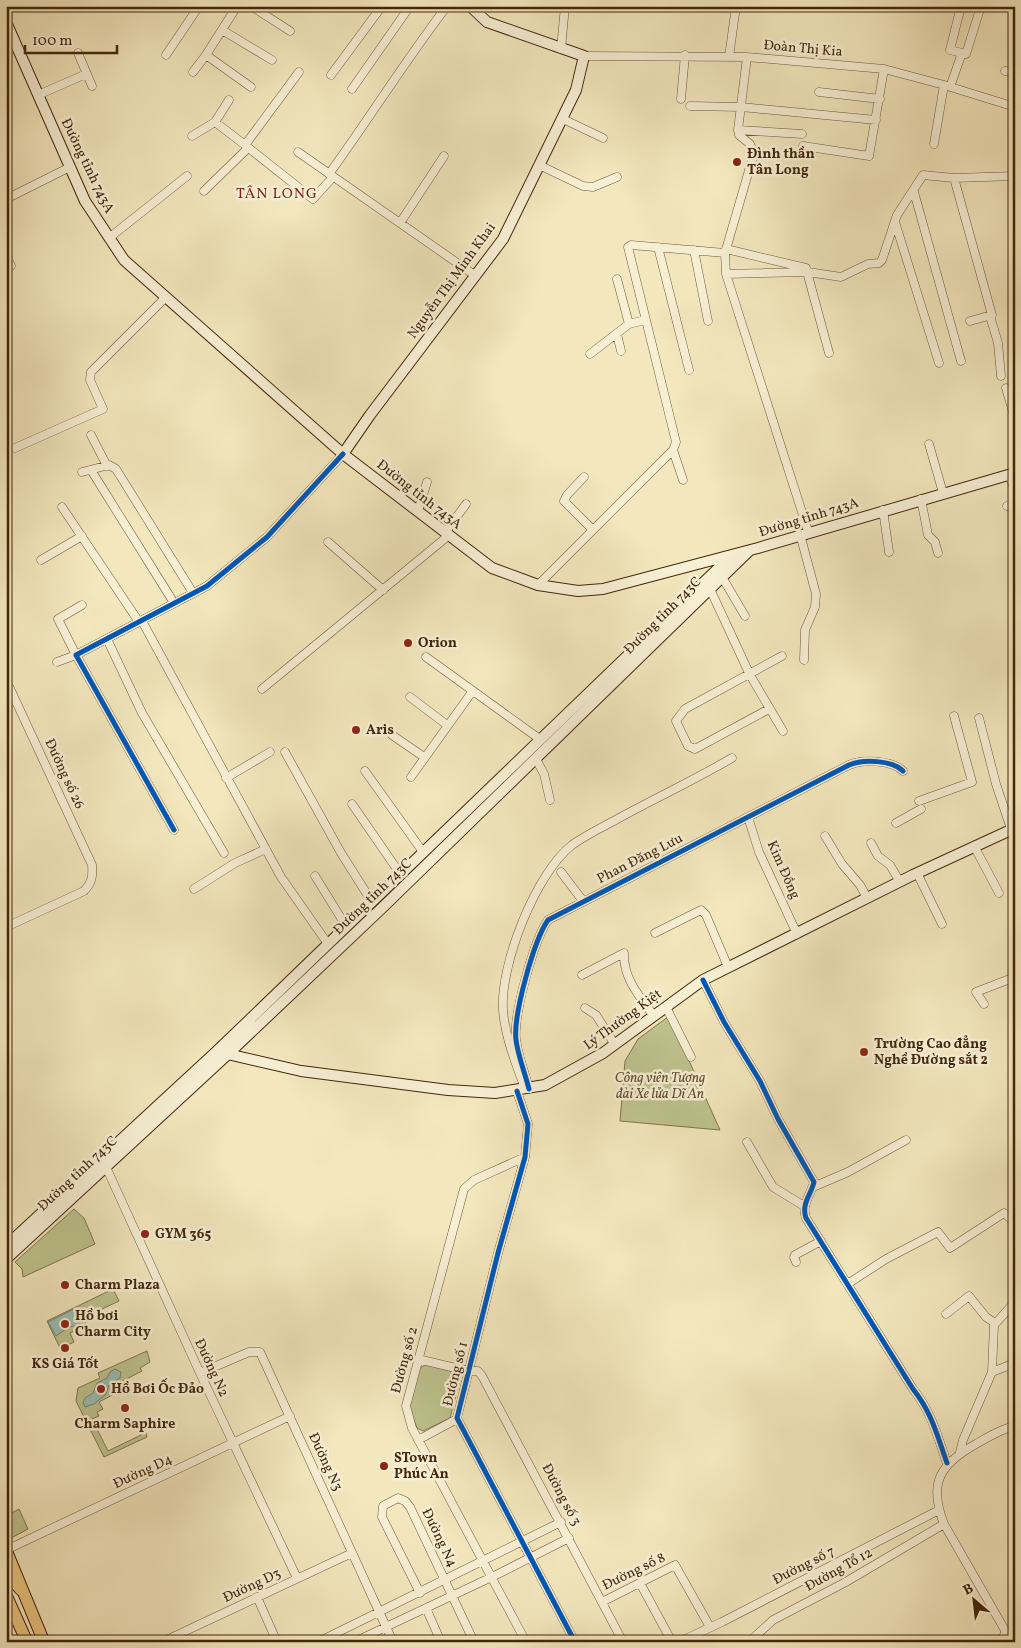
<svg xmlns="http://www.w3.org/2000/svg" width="1021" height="1648" font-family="Vollkorn,serif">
<rect width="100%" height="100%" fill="#f3e7bd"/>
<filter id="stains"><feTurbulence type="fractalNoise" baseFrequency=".004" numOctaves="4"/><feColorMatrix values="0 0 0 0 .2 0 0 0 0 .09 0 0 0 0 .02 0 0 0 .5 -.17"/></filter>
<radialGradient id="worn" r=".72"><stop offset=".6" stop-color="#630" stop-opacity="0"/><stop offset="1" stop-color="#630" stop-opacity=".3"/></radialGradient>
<path fill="#bec48f" stroke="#80764d" d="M 669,1016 L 720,1130 L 620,1121 L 625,1061 L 638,1039 Z
M 74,1209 L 84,1218 L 95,1244 L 23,1277 L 22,1269 L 15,1262 Z
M 113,1289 L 119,1301 L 83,1318 L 87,1325 L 70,1333 L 74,1342 L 68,1345 L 69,1348 L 62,1352 L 47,1321 Z
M 147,1351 L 150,1362 L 140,1368 L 142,1371 L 113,1386 L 116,1393 L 99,1402 L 103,1409 L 97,1412 L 99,1416 L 92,1419 L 108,1451 L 141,1435 L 140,1432 L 145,1430 L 147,1437 L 104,1457 L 76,1401 L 78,1388 L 100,1378 L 98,1373 Z
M 426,1364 L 458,1373 L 460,1380 L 450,1418 L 423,1431 L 417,1428 L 409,1407 L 419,1369 Z
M 19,1509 L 28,1529 L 11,1538 L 6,1529 L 6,1516 Z"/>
<path fill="#9cbfb6" stroke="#788272" d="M 74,1309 L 80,1325 L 69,1327 L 56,1336 L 48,1322 Z
M 115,1369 L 121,1372 L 120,1378 L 109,1385 L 106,1394 L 94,1404 L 85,1407 L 83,1403 L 85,1398 L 93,1393 L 97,1383 L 107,1378 L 110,1372 Z"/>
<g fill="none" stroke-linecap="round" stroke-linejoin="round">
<g stroke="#6f5738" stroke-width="9">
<path id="minor" d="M 237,6 L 206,55 L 251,87
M 251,6 L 290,31
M 961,6 L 950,50 L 966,54 L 981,6
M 222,30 L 272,60
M 561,49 L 565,6
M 78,53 L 92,86
M 166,55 L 199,6
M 584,56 L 747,57 L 884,69 L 944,85 L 1015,107
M 729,57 L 736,6
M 747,57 L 738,130 L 739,135 L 750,144 L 754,153 L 725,253 L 726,274 L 808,531
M 1005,71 L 1015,73
M 193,72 L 206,55
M 299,72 L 245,145 L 313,199 L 333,177
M 331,75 L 382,6
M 950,87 L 962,53
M 352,89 L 410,6
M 819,92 L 880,99
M 38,95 L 86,74
M 681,99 L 685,55
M 690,106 L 741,107 L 876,120
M 563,119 L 603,138
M 215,122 L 229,100
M 738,130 L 802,134
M 192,136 L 215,122 L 245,145
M 934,144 L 944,85
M 803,146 L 869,156 L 884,69
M 298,152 L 476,276
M 539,165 L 583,186 L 593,187 L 617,177
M 329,174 C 369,119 405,61 447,6
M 954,178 L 992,315 L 970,321
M 204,191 L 248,148
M 914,192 L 961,361
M 6,199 L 70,167
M 895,222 L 939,363
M 400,223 L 444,156
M 109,238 L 187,176
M 658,247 L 689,370
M 726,249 L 806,268 L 829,353
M 694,250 L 708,321
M 6,256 L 11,266
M 726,274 L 808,272 L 841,277 L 868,264 L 879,263 L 882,260 L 897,215 L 923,175 L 954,178 L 1015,176
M 617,279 L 629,324
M 990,316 L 998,343 L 1001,376
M 617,334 L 621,351
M 590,354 L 629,324 L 645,320
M 1006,388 L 1015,419
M 91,435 L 107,466
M 929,444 L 943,493
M 15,448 L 103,409 L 90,380 L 91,372 L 165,298
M 673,450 L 683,480
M 91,470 L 174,603
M 82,472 L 109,465 L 116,469 L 193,593
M 1009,474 L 1015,491
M 584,477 L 567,495 L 564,501 L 592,529
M 921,499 L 928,535 L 935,542 L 938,553
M 1007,506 L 1013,507 L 1015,505
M 62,507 L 139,622
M 883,510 L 889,552
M 418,511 L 427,482
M 445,533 L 466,504
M 800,534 L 816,594 L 815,607 L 805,630 L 804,660
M 328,542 L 383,590
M 41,560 L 82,536
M 722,577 L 745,616
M 538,585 L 673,450 L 676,442 L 628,247 L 631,245 L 725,253
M 710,589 L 750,675 L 783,731
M 142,621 L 281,877 L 328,944
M 107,639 L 142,713 L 224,853
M 426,657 L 541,740
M 57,662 L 76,655 L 58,619 L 82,605
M 6,680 L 92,865 C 93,876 92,883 84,891 L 6,927
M 262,689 L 448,536
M 410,697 L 447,725
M 769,709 L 695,749 L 688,746 L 676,721 L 685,709 L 782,656
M 979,718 L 996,784 L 1011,829
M 392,735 L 424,757
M 285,752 L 341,853 L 372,902
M 536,759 L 544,774 L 550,800
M 365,771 L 423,852
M 411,777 L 472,692
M 226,778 L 270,752
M 919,801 L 972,782 L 954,716
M 352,804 L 401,875
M 748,817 L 759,852 L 797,934
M 896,823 L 921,809
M 174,830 L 76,655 L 207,586 L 267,537 L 343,454
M 825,836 L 842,864 L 860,885 L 867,898
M 871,843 L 878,856 L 890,865 L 900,882
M 974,846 L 999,893
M 561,872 L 583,901
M 917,873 L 942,924
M 315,876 L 346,926
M 194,889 L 235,863 L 266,849
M 655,933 L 701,910 L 706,915 L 728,967
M 582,975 L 624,953 C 623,978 639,996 654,1016
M 703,980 L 724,1022 L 760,1081 L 778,1119 L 814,1182 C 811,1195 801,1204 806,1218 L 913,1389 C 932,1413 937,1435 947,1463
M 984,1004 L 976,992 L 1015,977
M 666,1007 L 691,1057
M 585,1008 L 596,1015 L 615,1045
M 523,1083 C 514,1059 505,1035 503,1010 C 500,964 536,873 572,845 C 587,834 605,826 621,817 C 658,797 696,779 732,758
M 529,1089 C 525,1073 518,1056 516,1040 C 513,1015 534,940 548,920 L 849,765 C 863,759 892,760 903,771
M 517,1091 L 528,1124 L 525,1157 L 498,1253 L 457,1418 L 575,1642
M 747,1142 L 773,1187 L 804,1206
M 525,1157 L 474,1180 L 464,1189 L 406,1406 L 412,1428 L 526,1642
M 106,1167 L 200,1373 L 297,1578
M 813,1187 L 848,1172 L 906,1140
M 796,1262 L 794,1257 L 795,1255 L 821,1241
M 849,1283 L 886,1259 L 938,1232 L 950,1248 L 1004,1213 L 1015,1223
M 946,1314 L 969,1296 L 986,1317 L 995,1323
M 418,1359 L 468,1371 L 478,1371 L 482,1376 L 623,1642
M 992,1372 L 1015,1363
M 200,1373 L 249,1352 L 260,1352 L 393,1642
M 418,1440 L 457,1419
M 960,1452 L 963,1440 L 992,1372 L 994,1325 L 1015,1302
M 6,1550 L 290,1416
M 640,1583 L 672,1642
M 420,1593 L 382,1517 L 383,1506 L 398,1498 L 405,1501 L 410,1507 L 474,1642
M 257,1597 L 277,1642
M 602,1602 L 675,1565 L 710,1627
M 426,1608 L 441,1642
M 162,1642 L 352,1553
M 318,1642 L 561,1522
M 354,1642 L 496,1575 L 569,1538
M 679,1642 L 722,1622 L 939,1510
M 749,1642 L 773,1620 L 844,1583 L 944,1524
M 1000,1642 L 1006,1632 L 944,1524 C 928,1483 940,1464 976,1444 C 988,1437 1001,1429 1015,1426"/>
</g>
<g stroke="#43270b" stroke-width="12">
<path id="secondary" d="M 6,22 L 85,201 L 124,260 L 343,454 L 492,568 L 538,585 L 578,591 L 603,589 L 758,548 L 1015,473
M 343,454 L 370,415 L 503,239 L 576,90 L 584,56 L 487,22 L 470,6
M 223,1053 L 301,1071 L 448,1090 L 495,1093 L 545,1085 L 603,1053 L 703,980 L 913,875 L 1015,828
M 6,1246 L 216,1052 L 732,555
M 6,1259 L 228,1054 L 382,908 L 749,551"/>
</g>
<g stroke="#43270b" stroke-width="13">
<path id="primary" d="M 6,1550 L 44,1642
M 6,1569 L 12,1580 L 21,1590
M 6,1595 L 27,1642"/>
</g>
<use href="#minor" stroke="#f7efd4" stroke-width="8"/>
<use href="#secondary" stroke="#f7efd4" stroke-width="10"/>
<use href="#primary" stroke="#eac47e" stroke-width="11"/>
<g stroke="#f7efd4" stroke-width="8">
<path id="cycleway" d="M 174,830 L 76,655 L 207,586 L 267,537 L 343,454
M 703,980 L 724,1022 L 760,1081 L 778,1119 L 814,1182 C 811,1195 801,1204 806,1218 L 913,1389 C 932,1413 937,1435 947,1463
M 529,1089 C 525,1073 518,1056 516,1040 C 513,1015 534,940 548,920 L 849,765 C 863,759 892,760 903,771
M 517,1091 L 528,1124 L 525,1157 L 498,1253 L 457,1418 L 575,1642"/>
</g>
<use href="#cycleway" stroke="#0057b8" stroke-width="5"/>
</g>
<g fill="#8f2418" stroke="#f7efd4" stroke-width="2">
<circle cx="737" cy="162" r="5"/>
<circle cx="408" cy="643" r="5"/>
<circle cx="356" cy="730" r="5"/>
<circle cx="864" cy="1052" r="5"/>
<circle cx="145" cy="1234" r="5"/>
<circle cx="65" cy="1285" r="5"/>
<circle cx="65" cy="1324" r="5"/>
<circle cx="65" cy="1348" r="5"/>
<circle cx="101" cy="1389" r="5"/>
<circle cx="125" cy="1408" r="5"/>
<circle cx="384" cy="1466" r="5"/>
</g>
<g text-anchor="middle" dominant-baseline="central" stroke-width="5" stroke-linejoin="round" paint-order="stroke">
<g font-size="14" fill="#43270b" stroke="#f7efd4">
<text transform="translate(803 49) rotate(5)">Đoàn Thị Kia</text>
<text transform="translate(87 166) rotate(64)">Đường tỉnh 743A</text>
<text transform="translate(452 281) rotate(-54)">Nguyễn Thị Minh Khai</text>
<text transform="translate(419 495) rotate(38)">Đường tỉnh 743A</text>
<text transform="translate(809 518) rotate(-17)">Đường tỉnh 743A</text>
<text transform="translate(663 616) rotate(-45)">Đường tỉnh 743C</text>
<text transform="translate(64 774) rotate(65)">Đường số 26</text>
<text transform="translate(640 859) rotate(-27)">Phan Đăng Lưu</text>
<text transform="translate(783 870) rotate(66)">Kim Đồng</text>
<text transform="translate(373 897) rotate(-44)">Đường tỉnh 743C</text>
<text transform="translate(623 1020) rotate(-36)">Lý Thường Kiệt</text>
<text transform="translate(78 1174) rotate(-43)">Đường tỉnh 743C</text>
<text transform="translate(405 1360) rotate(-75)">Đường số 2</text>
<text transform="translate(211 1368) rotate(65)">Đường N2</text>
<text transform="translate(456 1374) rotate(-76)">Đường số 1</text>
<text transform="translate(325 1462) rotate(65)">Đường N3</text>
<text transform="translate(143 1472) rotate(-25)">Đường D4</text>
<text transform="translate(561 1495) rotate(62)">Đường số 3</text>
<text transform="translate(439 1538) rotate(64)">Đường N4</text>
<text transform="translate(804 1566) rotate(-27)">Đường số 7</text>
<text transform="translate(839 1570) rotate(-29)">Đường Tổ 12</text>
<text transform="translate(634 1572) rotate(-26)">Đường số 8</text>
<text transform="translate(252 1586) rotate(-25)">Đường D3</text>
</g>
<g font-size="14" font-weight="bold" fill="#43270b" stroke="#f7efd4" text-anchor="start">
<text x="747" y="154">Đình thần<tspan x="747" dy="16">Tân Long</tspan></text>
<text x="418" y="643">Orion</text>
<text x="366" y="730">Aris</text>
<text x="874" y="1044">Trường Cao đẳng<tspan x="874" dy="16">Nghề Đường sắt 2</tspan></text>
<text x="155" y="1234">GYM 365</text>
<text x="75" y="1285">Charm Plaza</text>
<text x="75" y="1316">Hồ bơi<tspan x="75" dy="16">Charm City</tspan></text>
<text x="65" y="1364" text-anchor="middle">KS Giá Tốt</text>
<text x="111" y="1389">Hồ Bơi Ốc Đảo</text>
<text x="125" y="1424" text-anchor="middle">Charm Saphire</text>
<text x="394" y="1458">STown<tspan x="394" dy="16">Phúc An</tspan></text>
</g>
<g font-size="14" font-style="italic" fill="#624e2c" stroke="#f7efd4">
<text x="660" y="1078">Công viên Tượng<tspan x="660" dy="16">đài Xe lửa Dĩ An</tspan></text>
</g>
<g font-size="15" letter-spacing="1" fill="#7a1f14" stroke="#f7efd4">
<text x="277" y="194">TÂN LONG</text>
</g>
</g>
<rect width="1021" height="1648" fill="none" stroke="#f3e7bd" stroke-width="25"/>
<rect x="8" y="8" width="1006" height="1633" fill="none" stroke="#43270b" stroke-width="2.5"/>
<rect x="12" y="12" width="996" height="1623" fill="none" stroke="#43270b"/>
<g transform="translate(974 1600) rotate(332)" stroke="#f7efd4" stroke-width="4" paint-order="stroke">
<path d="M0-4L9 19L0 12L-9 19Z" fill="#43270b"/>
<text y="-8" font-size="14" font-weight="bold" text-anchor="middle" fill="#43270b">B</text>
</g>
<path d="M25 45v8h92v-8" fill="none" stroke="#43270b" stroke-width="2.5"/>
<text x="32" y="45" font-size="15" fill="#43270b" stroke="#f7efd4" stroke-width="4" paint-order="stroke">100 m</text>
<rect width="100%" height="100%" filter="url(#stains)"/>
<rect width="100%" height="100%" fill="url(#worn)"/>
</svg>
